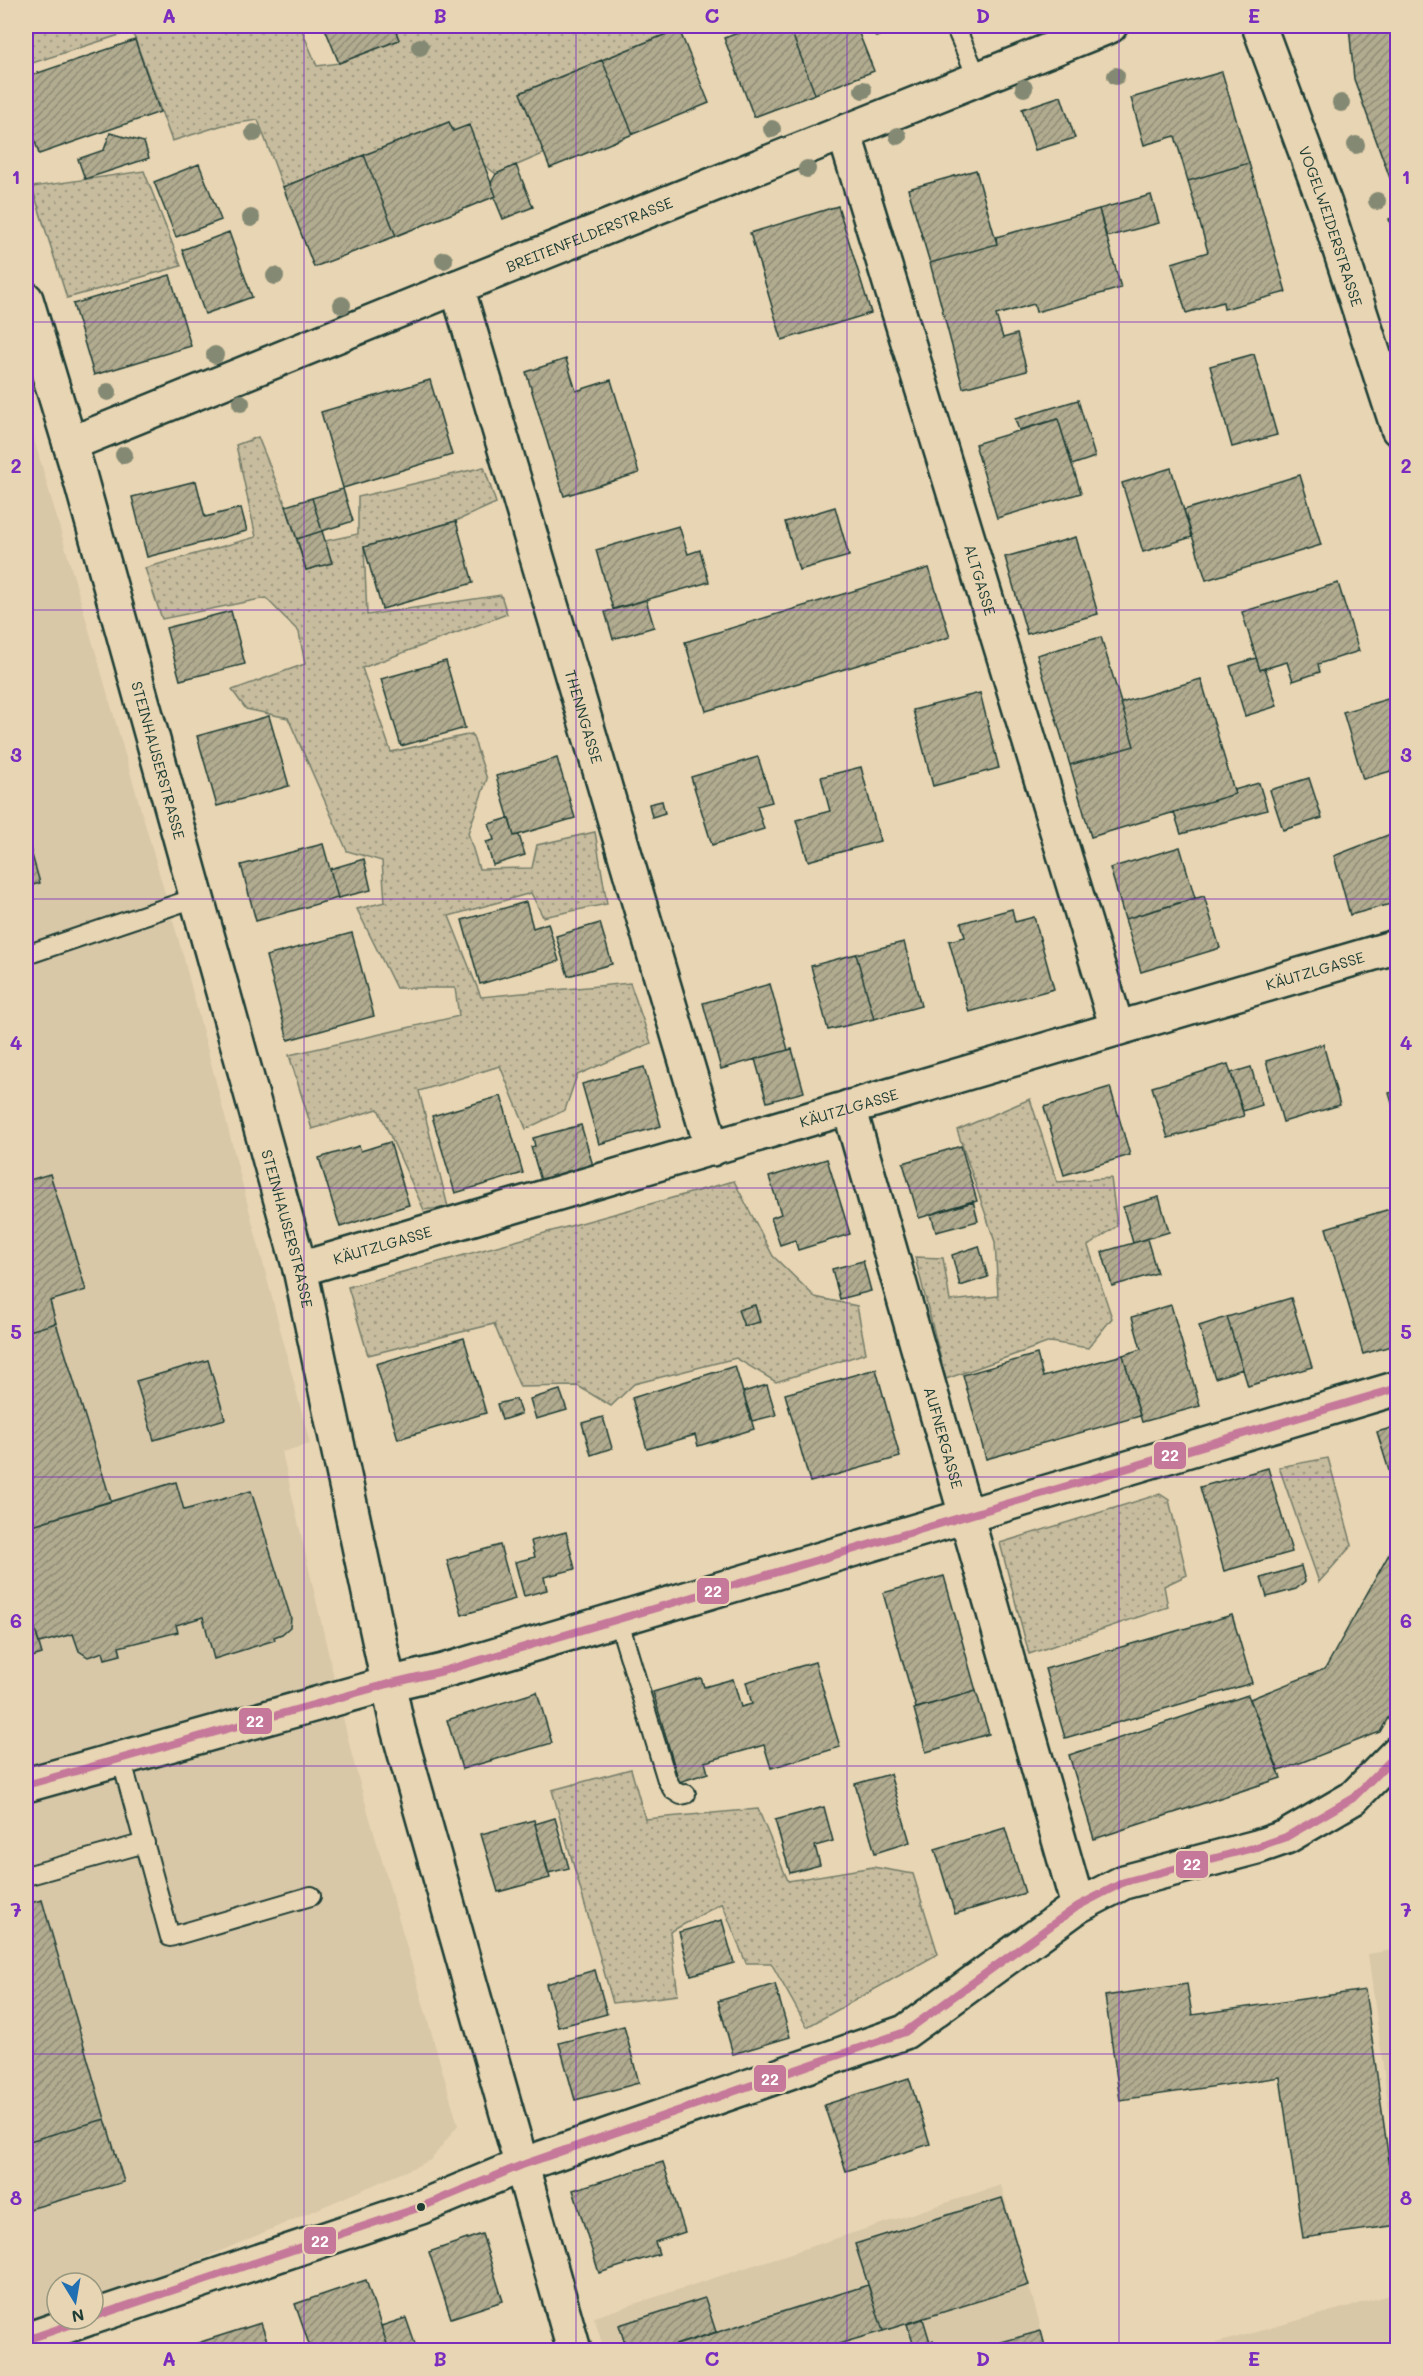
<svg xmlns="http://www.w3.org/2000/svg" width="1423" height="2376" font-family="Mali,sans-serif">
<defs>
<pattern id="grass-dots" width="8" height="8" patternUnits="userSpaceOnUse" patternTransform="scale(1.5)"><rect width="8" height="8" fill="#c7bc9e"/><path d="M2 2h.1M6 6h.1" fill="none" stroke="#a19a82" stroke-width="1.8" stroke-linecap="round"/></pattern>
<pattern id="building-hatch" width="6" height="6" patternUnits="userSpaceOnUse" patternTransform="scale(1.5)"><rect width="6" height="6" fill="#b1ab90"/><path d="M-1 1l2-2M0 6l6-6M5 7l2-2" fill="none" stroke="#8f8c76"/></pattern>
</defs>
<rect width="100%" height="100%" fill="#e8d5b3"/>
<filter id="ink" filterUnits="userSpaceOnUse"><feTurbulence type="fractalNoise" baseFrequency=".0167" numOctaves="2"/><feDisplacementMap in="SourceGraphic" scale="12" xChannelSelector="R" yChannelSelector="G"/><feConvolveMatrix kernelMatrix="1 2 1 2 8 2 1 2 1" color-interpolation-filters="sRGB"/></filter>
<g filter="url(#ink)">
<path fill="#d8c8a8" d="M 26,411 L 184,959 L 310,1444 L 282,1452 L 352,1756 L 458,2125 L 431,2160 L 126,2292 L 93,2303 L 93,2283 L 57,2283 L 57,2316 L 26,2327 Z
M 1397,1949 L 1398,1949 L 1397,2169 L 1368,1954 Z
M 1001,2185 L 1047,2350 L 604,2350 L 594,2317 Z
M 1397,2293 L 1397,2350 L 1191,2350 Z"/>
<path fill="url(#grass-dots)" stroke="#737c69" stroke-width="1.5" d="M 26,26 L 185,26 L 187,29 L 196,26 L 300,26 L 317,66 L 339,63 L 399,40 L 394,26 L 678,26 L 679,29 L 520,93 L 545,153 L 496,174 C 478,161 458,142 449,122 L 283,187 L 258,120 L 223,125 L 172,141 L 132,31 L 26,65 Z
M 144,171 L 181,266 L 67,298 L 32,187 Z
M 258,437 L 286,506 L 306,570 L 332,563 L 325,541 L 358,534 L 358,497 L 484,467 L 496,503 L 456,521 L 364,547 L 367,615 L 501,595 L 507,614 L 362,668 L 391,752 L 472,734 L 487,779 L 468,833 L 479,869 L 532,868 L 537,845 L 595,832 L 607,904 L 543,917 L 531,893 L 449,916 L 481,997 L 630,983 L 651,1043 L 577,1075 L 565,1110 L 526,1129 L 500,1066 L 419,1091 L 448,1207 L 424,1210 L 378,1109 L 312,1129 L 289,1055 L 459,1016 L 455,988 L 396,988 L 357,909 L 385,902 L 382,861 L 347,851 L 288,718 L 246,709 L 232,690 L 305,664 L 299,632 L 266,598 L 162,619 L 145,568 L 256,537 L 236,445 Z
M 1030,1099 L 1057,1182 L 1111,1178 L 1117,1226 L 1088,1246 L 1112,1318 L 1088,1348 L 1050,1342 L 946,1379 L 915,1257 L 943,1258 L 950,1301 L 998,1296 L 995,1242 L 957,1130 Z
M 734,1181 L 773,1256 L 815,1297 L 857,1306 L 866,1353 L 776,1382 L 736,1358 L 634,1384 L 611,1406 L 578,1386 L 520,1387 L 494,1324 L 368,1355 L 348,1287 Z
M 1328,1458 L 1352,1545 L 1319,1582 L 1279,1467 Z
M 1160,1494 L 1169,1500 L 1187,1575 L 1164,1586 L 1168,1607 L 1029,1654 L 1000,1543 Z
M 631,1769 L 645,1819 L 758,1809 L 788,1881 L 873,1867 L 913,1874 L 938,1954 L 807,2027 L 771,1963 L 746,1963 L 722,1903 L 670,1932 L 678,1995 L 613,2003 L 552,1790 Z"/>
<path fill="url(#building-hatch)" stroke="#1f3d34" stroke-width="1.5" d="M 324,26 L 394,26 L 399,40 L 339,63 Z
M 758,26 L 774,26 L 777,33 L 790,28 L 815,94 L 754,117 L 724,38 Z
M 795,26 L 856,26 L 874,71 L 815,94 L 790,28 Z
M 871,26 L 903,26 L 876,37 Z
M 1349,26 L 1398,26 L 1398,188 L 1394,189 L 1354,79 Z
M 679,29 L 709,103 L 633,134 L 602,60 Z
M 135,40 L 160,112 L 39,154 L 26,114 L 26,77 Z
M 602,60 L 633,134 L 550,168 L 520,93 Z
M 1222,72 L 1249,163 L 1188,181 L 1175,136 L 1144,145 L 1131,98 Z
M 1061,96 L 1075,138 L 1035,150 L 1022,109 Z
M 449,122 L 453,131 L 469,125 L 496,196 L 396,236 L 364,155 Z
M 110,133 L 144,142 L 149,158 L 85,179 L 78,159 L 104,150 Z
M 364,155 L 396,236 L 314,267 L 283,187 Z
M 1249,163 L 1286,292 L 1224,309 L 1223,302 L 1186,313 L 1172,263 L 1208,252 L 1188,181 Z
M 199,164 L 221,220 L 176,237 L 154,182 Z
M 516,165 L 533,207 L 503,219 L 494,197 L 496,196 L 491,183 L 496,174 Z
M 976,170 L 997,244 L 930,263 L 908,189 Z
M 1151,195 L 1159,223 L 1106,237 L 1099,209 Z
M 838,206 L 871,313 L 782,340 L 750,233 Z
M 1099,209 L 1121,288 L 1036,312 L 1034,304 L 996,315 L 1003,338 L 1017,334 L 1027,371 L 963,388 L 930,263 L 997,244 L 996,237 Z
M 1398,216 L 1398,251 L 1389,219 Z
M 229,232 L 252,297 L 205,314 L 182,250 Z
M 170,275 L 191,346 L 94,375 L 73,304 Z
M 1254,354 L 1277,435 L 1232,447 L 1210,366 Z
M 566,359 L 576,391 L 611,380 L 639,473 L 564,496 L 526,372 Z
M 430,380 L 452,455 L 343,488 L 321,412 Z
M 1078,400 L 1095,457 L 1072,465 L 1058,419 L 1019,430 L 1015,419 Z
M 1058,419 L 1081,493 L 997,518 L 975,444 Z
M 1171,468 L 1192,537 L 1143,552 L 1122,483 Z
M 1300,475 L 1321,545 L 1206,580 L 1184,510 Z
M 196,481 L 205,517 L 241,508 L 247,531 L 147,557 L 132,497 Z
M 343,489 L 353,521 L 322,531 L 312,498 Z
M 312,498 L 322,531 L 297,539 L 286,506 Z
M 835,507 L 849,556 L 799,570 L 785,522 Z
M 456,521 L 473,583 L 382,609 L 364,547 Z
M 679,526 L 688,554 L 700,550 L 709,582 L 613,609 L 596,550 Z
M 322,531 L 332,563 L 306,570 L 297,539 Z
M 1076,537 L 1098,614 L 1027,634 L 1005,557 Z
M 929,568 L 950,637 L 706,711 L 685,642 Z
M 1338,583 L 1359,651 L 1318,664 L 1320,672 L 1293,681 L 1287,662 L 1260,670 L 1242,612 Z
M 646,600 L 654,627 L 613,639 L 605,612 Z
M 231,611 L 245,664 L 180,680 L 166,628 Z
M 1101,637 L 1134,746 L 1070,765 L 1037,655 Z
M 1256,658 L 1260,670 L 1265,668 L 1277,706 L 1245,716 L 1230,666 Z
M 446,661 L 465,728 L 401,746 L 381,679 Z
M 1201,679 L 1235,794 L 1091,837 L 1070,765 L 1134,746 L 1121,703 Z
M 980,693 L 999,768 L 933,786 L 913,710 Z
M 1398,696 L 1398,769 L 1363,779 L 1343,712 Z
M 269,716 L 289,786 L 217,806 L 197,736 Z
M 758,757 L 772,802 L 757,806 L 764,829 L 712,845 L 691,777 Z
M 557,758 L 575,818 L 514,836 L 496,776 Z
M 861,767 L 880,841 L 808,861 L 796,820 L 830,811 L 821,777 Z
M 1309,778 L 1322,818 L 1283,830 L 1270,790 Z
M 1259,783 L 1267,810 L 1181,834 L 1174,812 L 1235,794 L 1234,790 Z
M 662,801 L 665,813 L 652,817 L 649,804 Z
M 509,818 L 514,836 L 519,835 L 525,855 L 493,865 L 486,842 L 494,840 L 489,824 Z
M 1398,831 L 1398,902 L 1350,915 L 1334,856 Z
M 26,834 L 40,883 L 26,887 Z
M 323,844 L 338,898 L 256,921 L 241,865 Z
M 1180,847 L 1195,898 L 1125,919 L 1110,868 Z
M 364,859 L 371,890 L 338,898 L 330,869 Z
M 1204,896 L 1220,948 L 1141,972 L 1125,919 Z
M 526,902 L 533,928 L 548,923 L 559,961 L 480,984 L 462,920 Z
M 1012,909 L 1015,922 L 1034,917 L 1054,989 L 969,1012 L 949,941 L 965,937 L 961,923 Z
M 600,923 L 612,964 L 568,976 L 556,936 Z
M 352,933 L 374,1016 L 288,1040 L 266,956 Z
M 904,942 L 921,1006 L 874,1019 L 856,954 Z
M 856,954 L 874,1019 L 828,1030 L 811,966 Z
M 770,984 L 788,1050 L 721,1069 L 703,1003 Z
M 1323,1044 L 1340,1105 L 1283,1122 L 1266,1061 Z
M 792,1049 L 804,1092 L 767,1102 L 755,1059 Z
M 1228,1064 L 1244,1116 L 1168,1138 L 1152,1087 Z
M 644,1067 L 661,1126 L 599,1144 L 582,1084 Z
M 1251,1067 L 1262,1105 L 1243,1111 L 1231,1073 Z
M 1110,1087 L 1130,1155 L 1064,1175 L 1044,1107 Z
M 1398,1091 L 1398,1123 L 1389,1093 Z
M 501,1096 L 523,1173 L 455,1193 L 432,1116 Z
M 581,1125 L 594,1169 L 542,1184 L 531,1147 L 535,1146 L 533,1138 Z
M 390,1142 L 409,1205 L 340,1227 L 319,1158 L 359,1146 L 361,1151 Z
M 961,1146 L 977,1201 L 919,1218 L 903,1163 Z
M 827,1159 L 850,1234 L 798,1250 L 795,1240 L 780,1245 L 771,1218 L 781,1214 L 769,1177 Z
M 50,1174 L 86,1290 L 50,1301 L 56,1323 L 26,1332 L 26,1181 Z
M 1159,1197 L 1169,1232 L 1133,1243 L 1123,1207 Z
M 973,1201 L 978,1221 L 936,1232 L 931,1214 Z
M 1390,1209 L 1398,1234 L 1398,1344 L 1363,1354 L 1326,1228 Z
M 1147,1239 L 1157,1273 L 1112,1286 L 1102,1252 Z
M 979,1246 L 988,1277 L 960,1286 L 952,1255 Z
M 863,1261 L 871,1291 L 840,1299 L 832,1269 Z
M 1291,1298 L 1312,1367 L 1248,1386 L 1227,1317 Z
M 755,1305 L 760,1322 L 744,1326 L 738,1310 Z
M 1171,1305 L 1200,1406 L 1142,1422 L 1123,1355 L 1141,1349 L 1132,1317 Z
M 1227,1317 L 1243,1369 L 1215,1378 L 1199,1326 Z
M 56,1323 L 111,1501 L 26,1527 L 26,1332 Z
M 464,1338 L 486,1413 L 398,1439 L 376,1364 Z
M 1037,1354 L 1043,1377 L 1123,1355 L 1140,1416 L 986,1459 L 963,1375 Z
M 208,1360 L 225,1419 L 154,1440 L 136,1381 Z
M 735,1366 L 754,1429 L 698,1446 L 695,1435 L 647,1449 L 632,1398 Z
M 876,1369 L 900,1457 L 810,1482 L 785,1394 Z
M 767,1385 L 776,1415 L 752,1421 L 743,1392 Z
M 560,1390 L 567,1410 L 536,1419 L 530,1399 Z
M 516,1399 L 521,1414 L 502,1420 L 497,1404 Z
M 603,1417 L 612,1448 L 591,1455 L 582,1423 Z
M 1398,1426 L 1398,1500 L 1377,1432 Z
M 1268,1468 L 1292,1552 L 1224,1571 L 1200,1487 Z
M 176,1482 L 184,1510 L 251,1491 L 291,1618 L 290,1627 L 282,1634 L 274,1637 L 275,1640 L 214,1659 L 203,1617 L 176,1625 L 178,1632 L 119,1647 L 121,1655 L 105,1659 L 103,1652 L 88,1657 L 79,1651 L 73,1634 L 39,1643 L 26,1599 L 26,1527 Z
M 566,1532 L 575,1569 L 544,1577 L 547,1590 L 524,1596 L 515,1562 L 535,1557 L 531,1541 Z
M 1398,1538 L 1398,1700 L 1380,1732 L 1279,1771 L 1250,1699 L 1325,1669 Z
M 500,1545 L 515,1599 L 462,1615 L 447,1560 Z
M 1301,1566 L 1305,1581 L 1296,1589 L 1267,1597 L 1261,1578 Z
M 944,1576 L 976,1691 L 916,1708 L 883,1593 Z
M 26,1599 L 42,1654 L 26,1659 Z
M 1232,1615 L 1252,1683 L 1065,1738 L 1045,1669 Z
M 815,1662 L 840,1747 L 771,1768 L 764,1745 L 705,1762 L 708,1773 L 679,1782 L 653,1692 L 701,1678 L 704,1687 L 733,1679 L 741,1707 L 752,1704 L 746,1682 Z
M 976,1691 L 989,1734 L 926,1752 L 914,1709 Z
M 537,1692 L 552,1743 L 462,1769 L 447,1720 Z
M 1248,1695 L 1281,1778 L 1094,1839 L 1069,1755 Z
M 890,1774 L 910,1842 L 875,1853 L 855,1784 Z
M 824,1807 L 833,1841 L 815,1846 L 820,1865 L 790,1873 L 775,1820 Z
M 555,1818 L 569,1868 L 548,1873 L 535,1824 Z
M 534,1820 L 550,1878 L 498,1892 L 481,1834 Z
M 1005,1828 L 1025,1893 L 955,1914 L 935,1849 Z
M 42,1900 L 105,2119 L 26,2142 L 26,1904 Z
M 722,1920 L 734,1963 L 691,1975 L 679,1932 Z
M 595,1970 L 607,2014 L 558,2027 L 546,1984 Z
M 775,1984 L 790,2037 L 733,2054 L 718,2001 Z
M 1187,1984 L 1192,2015 L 1365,1990 L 1398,2225 L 1303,2238 L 1280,2077 L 1120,2100 L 1105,1996 Z
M 624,2026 L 639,2083 L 575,2100 L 559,2043 Z
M 909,2078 L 930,2144 L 846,2171 L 824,2105 Z
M 105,2119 L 124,2182 L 26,2210 L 26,2142 Z
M 663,2162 L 685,2232 L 655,2242 L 659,2254 L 599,2273 L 573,2190 Z
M 1002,2198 L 1029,2285 L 883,2331 L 855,2244 Z
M 482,2234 L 503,2301 L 451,2318 L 429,2252 Z
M 366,2280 L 389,2350 L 311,2350 L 295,2304 Z
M 868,2285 L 883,2331 L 818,2350 L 674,2350 L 673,2346 Z
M 705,2298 L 716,2332 L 659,2350 L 627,2350 L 619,2325 Z
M 406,2318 L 417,2350 L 389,2350 L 381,2326 Z
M 923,2319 L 930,2342 L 914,2346 L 907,2324 Z
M 261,2323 L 270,2350 L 177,2350 L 207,2340 Z
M 1041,2331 L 1046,2350 L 984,2350 L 983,2347 Z
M 933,2340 L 936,2350 L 899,2350 L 930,2342 Z"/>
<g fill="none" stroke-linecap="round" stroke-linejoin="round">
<g stroke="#1f3d34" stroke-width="22">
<path id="service" d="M 955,26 L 978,79
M 26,955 L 195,898
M 618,1619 L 667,1780 L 673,1790 L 681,1795 L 686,1794
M 121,1758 L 170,1937 L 311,1896
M 26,1876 L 145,1843"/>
</g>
<g stroke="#1f3d34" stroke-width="38">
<g id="minor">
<path id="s1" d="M 844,132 L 1117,1028"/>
<path id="s2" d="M 457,287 L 712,1149"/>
<path id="s3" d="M 26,299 L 79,474 L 300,1269 L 398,1729 L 574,2350"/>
<path id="s4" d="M 70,444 L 457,287 L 1110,26"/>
<path id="s5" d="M 849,1107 L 1078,1906"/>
<path id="s6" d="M 300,1269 L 1398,946"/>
<path d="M 26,1785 L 388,1684 L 443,1671 L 1398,1388"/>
<path d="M 93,2317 L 421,2207 L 522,2165 L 905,2032 L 1078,1906 L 1124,1882 L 1257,1847 L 1286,1837 L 1353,1798 L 1398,1752"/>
<path d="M 26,2340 L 87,2319"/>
</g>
</g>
<g stroke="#1f3d34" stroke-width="38">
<g id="primary">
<path id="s7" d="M 1259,26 L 1325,204 L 1398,429"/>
</g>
</g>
<use href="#service" stroke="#e8d5b3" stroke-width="18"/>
<use href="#minor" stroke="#e8d5b3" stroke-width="33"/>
<use href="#primary" stroke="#e8d5b3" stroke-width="33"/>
<g stroke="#e8d5b3" stroke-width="12">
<path id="bus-1" d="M 26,1785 L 388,1684 L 443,1671 L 1398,1388
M 93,2317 L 421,2207 L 522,2165 L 905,2032 L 1078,1906 L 1124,1882 L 1257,1847 L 1286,1837 L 1353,1798 L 1398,1753
M 26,2340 L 87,2319"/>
</g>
<use href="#bus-1" stroke="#c57899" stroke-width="8"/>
</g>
<g fill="#838973">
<circle cx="420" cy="47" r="9"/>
<circle cx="1116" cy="76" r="9"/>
<circle cx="1024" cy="88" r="9"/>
<circle cx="863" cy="90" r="9"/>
<circle cx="1341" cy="103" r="9"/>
<circle cx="772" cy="129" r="9"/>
<circle cx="254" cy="133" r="9"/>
<circle cx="898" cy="136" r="9"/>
<circle cx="1356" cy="145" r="9"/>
<circle cx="807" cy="169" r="9"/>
<circle cx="1377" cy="201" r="9"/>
<circle cx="251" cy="218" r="9"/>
<circle cx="444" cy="260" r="9"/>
<circle cx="275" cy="276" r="9"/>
<circle cx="342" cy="305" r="9"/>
<circle cx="215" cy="355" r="9"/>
<circle cx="108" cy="392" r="9"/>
<circle cx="241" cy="403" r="9"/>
<circle cx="124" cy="455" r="9"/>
</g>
</g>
<path fill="none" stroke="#7b2cbf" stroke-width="1.5" stroke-opacity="0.55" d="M 304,26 L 304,2350M 576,26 L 576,2350M 847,26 L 847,2350M 1119,26 L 1119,2350M 26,322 L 1398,322M 26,610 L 1398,610M 26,899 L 1398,899M 26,1188 L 1398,1188M 26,1477 L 1398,1477M 26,1766 L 1398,1766M 26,2054 L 1398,2054"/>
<circle fill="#1f3d34" stroke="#e8d5b3" stroke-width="2" cx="421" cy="2207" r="5"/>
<g text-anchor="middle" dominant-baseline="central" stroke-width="6" stroke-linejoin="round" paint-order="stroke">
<g font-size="15" fill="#1f3d34" stroke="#e8d5b3">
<text stroke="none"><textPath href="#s7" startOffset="213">VOGELWEIDERSTRASSE</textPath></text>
<text stroke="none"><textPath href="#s4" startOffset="560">BREITENFELDERSTRASSE</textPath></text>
<text stroke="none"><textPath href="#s1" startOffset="468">ALTGASSE</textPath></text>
<text stroke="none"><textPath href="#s2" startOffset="448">THENNGASSE</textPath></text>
<text stroke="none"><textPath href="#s3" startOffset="480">STEINHAUSERSTRASSE</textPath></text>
<text stroke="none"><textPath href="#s6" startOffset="1058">KÄUTZLGASSE</textPath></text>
<text stroke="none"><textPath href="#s6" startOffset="572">KÄUTZLGASSE</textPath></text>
<text stroke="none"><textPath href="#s3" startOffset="966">STEINHAUSERSTRASSE</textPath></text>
<text stroke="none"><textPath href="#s6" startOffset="86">KÄUTZLGASSE</textPath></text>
<text stroke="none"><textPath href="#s5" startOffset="344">AUFNERGASSE</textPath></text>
</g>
</g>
<g stroke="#e8d5b3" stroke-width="2">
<rect x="1153" y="1441" width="34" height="29" rx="6" fill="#c57899"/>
<rect x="696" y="1577" width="34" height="28" rx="6" fill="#c57899"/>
<rect x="238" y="1707" width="35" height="28" rx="6" fill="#c57899"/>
<rect x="1175" y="1850" width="34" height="29" rx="6" fill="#c57899"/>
<rect x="753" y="2064" width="34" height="29" rx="6" fill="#c57899"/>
<rect x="303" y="2226" width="34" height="29" rx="6" fill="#c57899"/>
</g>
<g font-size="16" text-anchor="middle" font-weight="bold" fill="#fff">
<text x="1170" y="1461">22</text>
<text x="713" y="1597">22</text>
<text x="255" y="1727">22</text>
<text x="1192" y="1870">22</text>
<text x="770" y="2085">22</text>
<text x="320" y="2247">22</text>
</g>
<rect width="1423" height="2376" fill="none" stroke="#e8d5b3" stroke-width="66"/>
<g transform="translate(75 2301) rotate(169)"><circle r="28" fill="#e8d5b3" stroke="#989880" stroke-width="1.5"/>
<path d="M0-4.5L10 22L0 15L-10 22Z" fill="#1f6fb2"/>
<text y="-9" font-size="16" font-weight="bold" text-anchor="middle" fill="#1f3d34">N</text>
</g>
<rect x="33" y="33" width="1357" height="2310" fill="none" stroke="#7b2cbf" stroke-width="2"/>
<g font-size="20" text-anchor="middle" font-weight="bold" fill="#7b2cbf">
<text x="169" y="23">A</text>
<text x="440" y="23">B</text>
<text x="712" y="23">C</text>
<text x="983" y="23">D</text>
<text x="1254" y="23">E</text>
<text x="16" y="184">1</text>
<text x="1406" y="184">1</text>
<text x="16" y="473">2</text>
<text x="1406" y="473">2</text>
<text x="16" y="762">3</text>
<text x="1406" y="762">3</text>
<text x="16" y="1050">4</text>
<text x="1406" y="1050">4</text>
<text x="16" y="1339">5</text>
<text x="1406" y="1339">5</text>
<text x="16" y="1628">6</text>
<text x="1406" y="1628">6</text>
<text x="16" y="1917">7</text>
<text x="1406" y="1917">7</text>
<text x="16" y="2205">8</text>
<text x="1406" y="2205">8</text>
<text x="169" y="2366">A</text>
<text x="440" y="2366">B</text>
<text x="712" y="2366">C</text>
<text x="983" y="2366">D</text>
<text x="1254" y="2366">E</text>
</g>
</svg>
